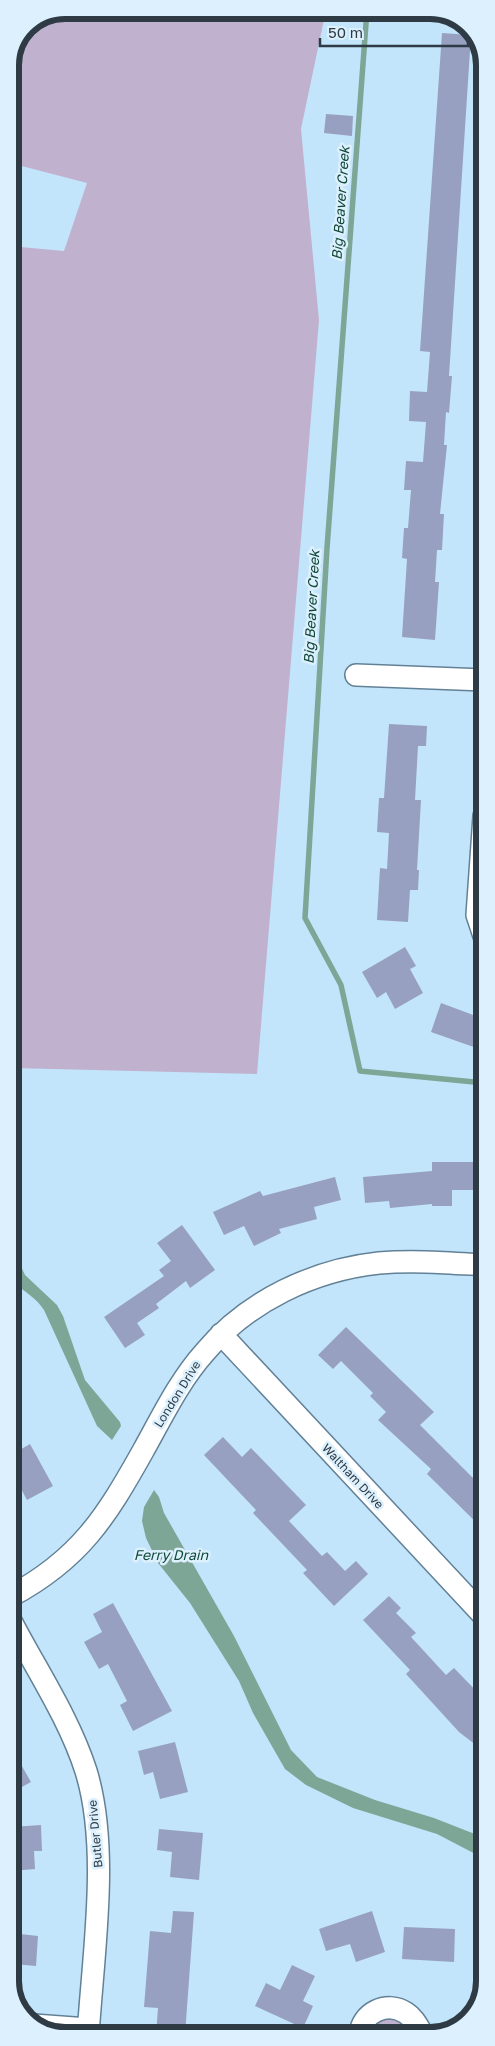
<svg xmlns="http://www.w3.org/2000/svg" width="495" height="2046" font-family="'Golos Text',sans-serif">
<rect width="100%" height="100%" fill="#c3e5fb"/>
<path fill="#c0b2cf" d="M 65,10 L 326,10 L 301,129 L 319,320 L 257,1074 L 11,1068 L 10,246 L 64,251 L 87,183 L 10,163 L 10,64 L 26,26 Z
M 395,2018 L 405,2024 L 411,2035 L 367,2035 C 370,2022 383,2019 395,2018 Z"/>
<path fill="#7ea696" d="M 11,1232 L 20,1264 L 25,1275 L 57,1305 L 63,1316 L 85,1380 L 120,1422 L 121,1426 L 112,1440 L 97,1426 L 44,1310 C 37,1299 28,1294 18,1286 C 5,1274 11,1248 11,1232 Z
M 154,1490 L 159,1497 L 164,1513 L 234,1636 L 291,1750 L 317,1777 L 375,1800 L 434,1818 L 485,1838 L 485,1859 L 437,1834 L 353,1808 L 306,1785 L 285,1769 L 253,1713 L 239,1681 L 190,1603 L 158,1563 L 146,1538 L 142,1521 L 144,1507 Z"/>
<g fill="none" stroke-linecap="round" stroke-linejoin="round">
<path stroke="#7ea696" stroke-width="5.5" d="M 367,10 L 327,548 L 305,918 L 341,985 L 360,1071 L 485,1083"/>
</g>
<path fill="#97a0c0" d="M 442,33 L 471,35 L 449,376 L 452,376 L 449,413 L 446,412 L 444,445 L 447,445 L 440,514 L 444,514 L 442,550 L 437,550 L 435,582 L 439,582 L 435,640 L 402,637 L 407,559 L 402,558 L 404,528 L 408,528 L 411,490 L 404,490 L 406,461 L 423,462 L 426,422 L 409,421 L 410,391 L 427,392 L 430,352 L 420,351 Z
M 326,114 L 353,116 L 352,136 L 324,133 Z
M 389,724 L 427,726 L 426,746 L 418,746 L 415,800 L 421,800 L 417,870 L 419,870 L 418,890 L 410,890 L 408,922 L 377,920 L 380,868 L 387,869 L 389,833 L 377,832 L 379,798 L 384,798 Z
M 405,947 L 416,966 L 410,969 L 423,993 L 395,1009 L 386,992 L 377,998 L 362,972 Z
M 441,1003 L 484,1019 L 485,1051 L 431,1032 Z
M 432,1162 L 478,1162 L 478,1190 L 452,1190 L 452,1206 L 432,1206 L 432,1204 L 390,1208 L 389,1201 L 365,1203 L 363,1177 L 432,1171 Z
M 335,1177 L 341,1200 L 314,1207 L 317,1219 L 279,1229 L 281,1233 L 254,1246 L 244,1226 L 224,1235 L 213,1212 L 260,1191 L 263,1196 Z
M 182,1225 L 215,1270 L 190,1288 L 186,1281 L 156,1304 L 159,1308 L 137,1323 L 145,1335 L 125,1348 L 104,1317 L 164,1276 L 159,1270 L 171,1261 L 157,1243 Z
M 346,1327 L 434,1412 L 420,1425 L 485,1490 L 485,1531 L 427,1474 L 431,1469 L 378,1420 L 386,1412 L 370,1396 L 373,1393 L 341,1361 L 333,1369 L 318,1355 Z
M 223,1437 L 242,1457 L 251,1448 L 306,1505 L 289,1521 L 322,1556 L 327,1552 L 345,1571 L 356,1561 L 368,1574 L 334,1606 L 303,1573 L 307,1570 L 253,1513 L 256,1510 L 204,1455 Z
M 30,1444 L 53,1486 L 27,1500 L 11,1470 L 11,1455 Z
M 389,1596 L 401,1608 L 396,1613 L 416,1633 L 411,1637 L 446,1675 L 454,1668 L 485,1700 L 485,1752 L 459,1732 L 406,1674 L 410,1670 L 363,1620 Z
M 113,1603 L 172,1711 L 133,1731 L 120,1705 L 127,1701 L 108,1664 L 99,1669 L 84,1642 L 102,1632 L 93,1614 Z
M 175,1742 L 188,1792 L 160,1799 L 153,1772 L 144,1775 L 138,1751 Z
M 11,1747 L 31,1782 L 11,1793 Z
M 41,1825 L 42,1851 L 34,1851 L 35,1869 L 11,1871 L 11,1827 Z
M 159,1829 L 203,1833 L 199,1880 L 170,1877 L 172,1852 L 157,1850 Z
M 173,1911 L 194,1912 L 185,2035 L 156,2035 L 158,2008 L 144,2007 L 150,1931 L 171,1933 Z
M 372,1911 L 385,1952 L 356,1962 L 350,1944 L 326,1951 L 319,1929 Z
M 404,1927 L 455,1929 L 454,1962 L 402,1959 Z
M 11,1933 L 38,1936 L 36,1966 L 13,1964 Z
M 292,1965 L 315,1976 L 303,2001 L 313,2006 L 303,2028 L 255,2006 L 266,1983 L 280,1990 Z"/>
<g fill="none" stroke-linecap="round" stroke-linejoin="round">
<g stroke="#628196" stroke-width="24">
<path id="minor" d="M 356,675 L 484,680
M 484,816 L 477,915 L 484,936
M 221,1334 L 485,1617
M 11,1596 C 80,1559 106,1517 143,1451 C 162,1417 179,1381 205,1352 C 248,1301 313,1270 379,1263 C 414,1260 450,1263 485,1265
M 11,1621 C 36,1669 69,1718 86,1771 C 110,1849 93,1953 88,2036
M 34,2025 L 88,2029
M 360,2035 C 361,2013 387,2000 406,2013 C 414,2018 418,2027 423,2035"/>
</g>
<use href="#minor" stroke="#fff" stroke-width="21"/>
</g>
<g text-anchor="middle" dominant-baseline="central" stroke-width="5" stroke-linejoin="round" paint-order="stroke">
<g font-size="12" fill="#2e3b44" stroke="#dcf0fe">
<text transform="translate(177 1394) rotate(-58)">London Drive</text>
<text transform="translate(353 1476) rotate(47)">Waltham Drive</text>
<text transform="translate(95 1834) rotate(-95)">Butler Drive</text>
</g>
<g font-size="14" font-style="italic" fill="#114837" stroke="#dcf0fe">
<text transform="translate(340 203) rotate(-86)">Big Beaver Creek</text>
<text transform="translate(311 607) rotate(-87)">Big Beaver Creek</text>
<text x="171" y="1554">Ferry Drain</text>
</g>
</g>
<path d="M0 0H495V2046H0ZM65 19H430A46 46 0 0 1 476 65V1981A46 46 0 0 1 430 2027H65A46 46 0 0 1 19 1981V65A46 46 0 0 1 65 19Z" fill="#dcf0fe" fill-rule="evenodd"/>
<path fill="none" stroke="#2e3b44" stroke-width="6" d="M65 19H430A46 46 0 0 1 476 65V1981A46 46 0 0 1 430 2027H65A46 46 0 0 1 19 1981V65A46 46 0 0 1 65 19Z"/>
<path d="M320 38v8h148v-8" fill="none" stroke="#2e3b44" stroke-width="2.5"/>
<text x="328" y="38" font-size="15" fill="#2e3b44" stroke="#dcf0fe" stroke-width="4" paint-order="stroke">50 m</text>
</svg>
